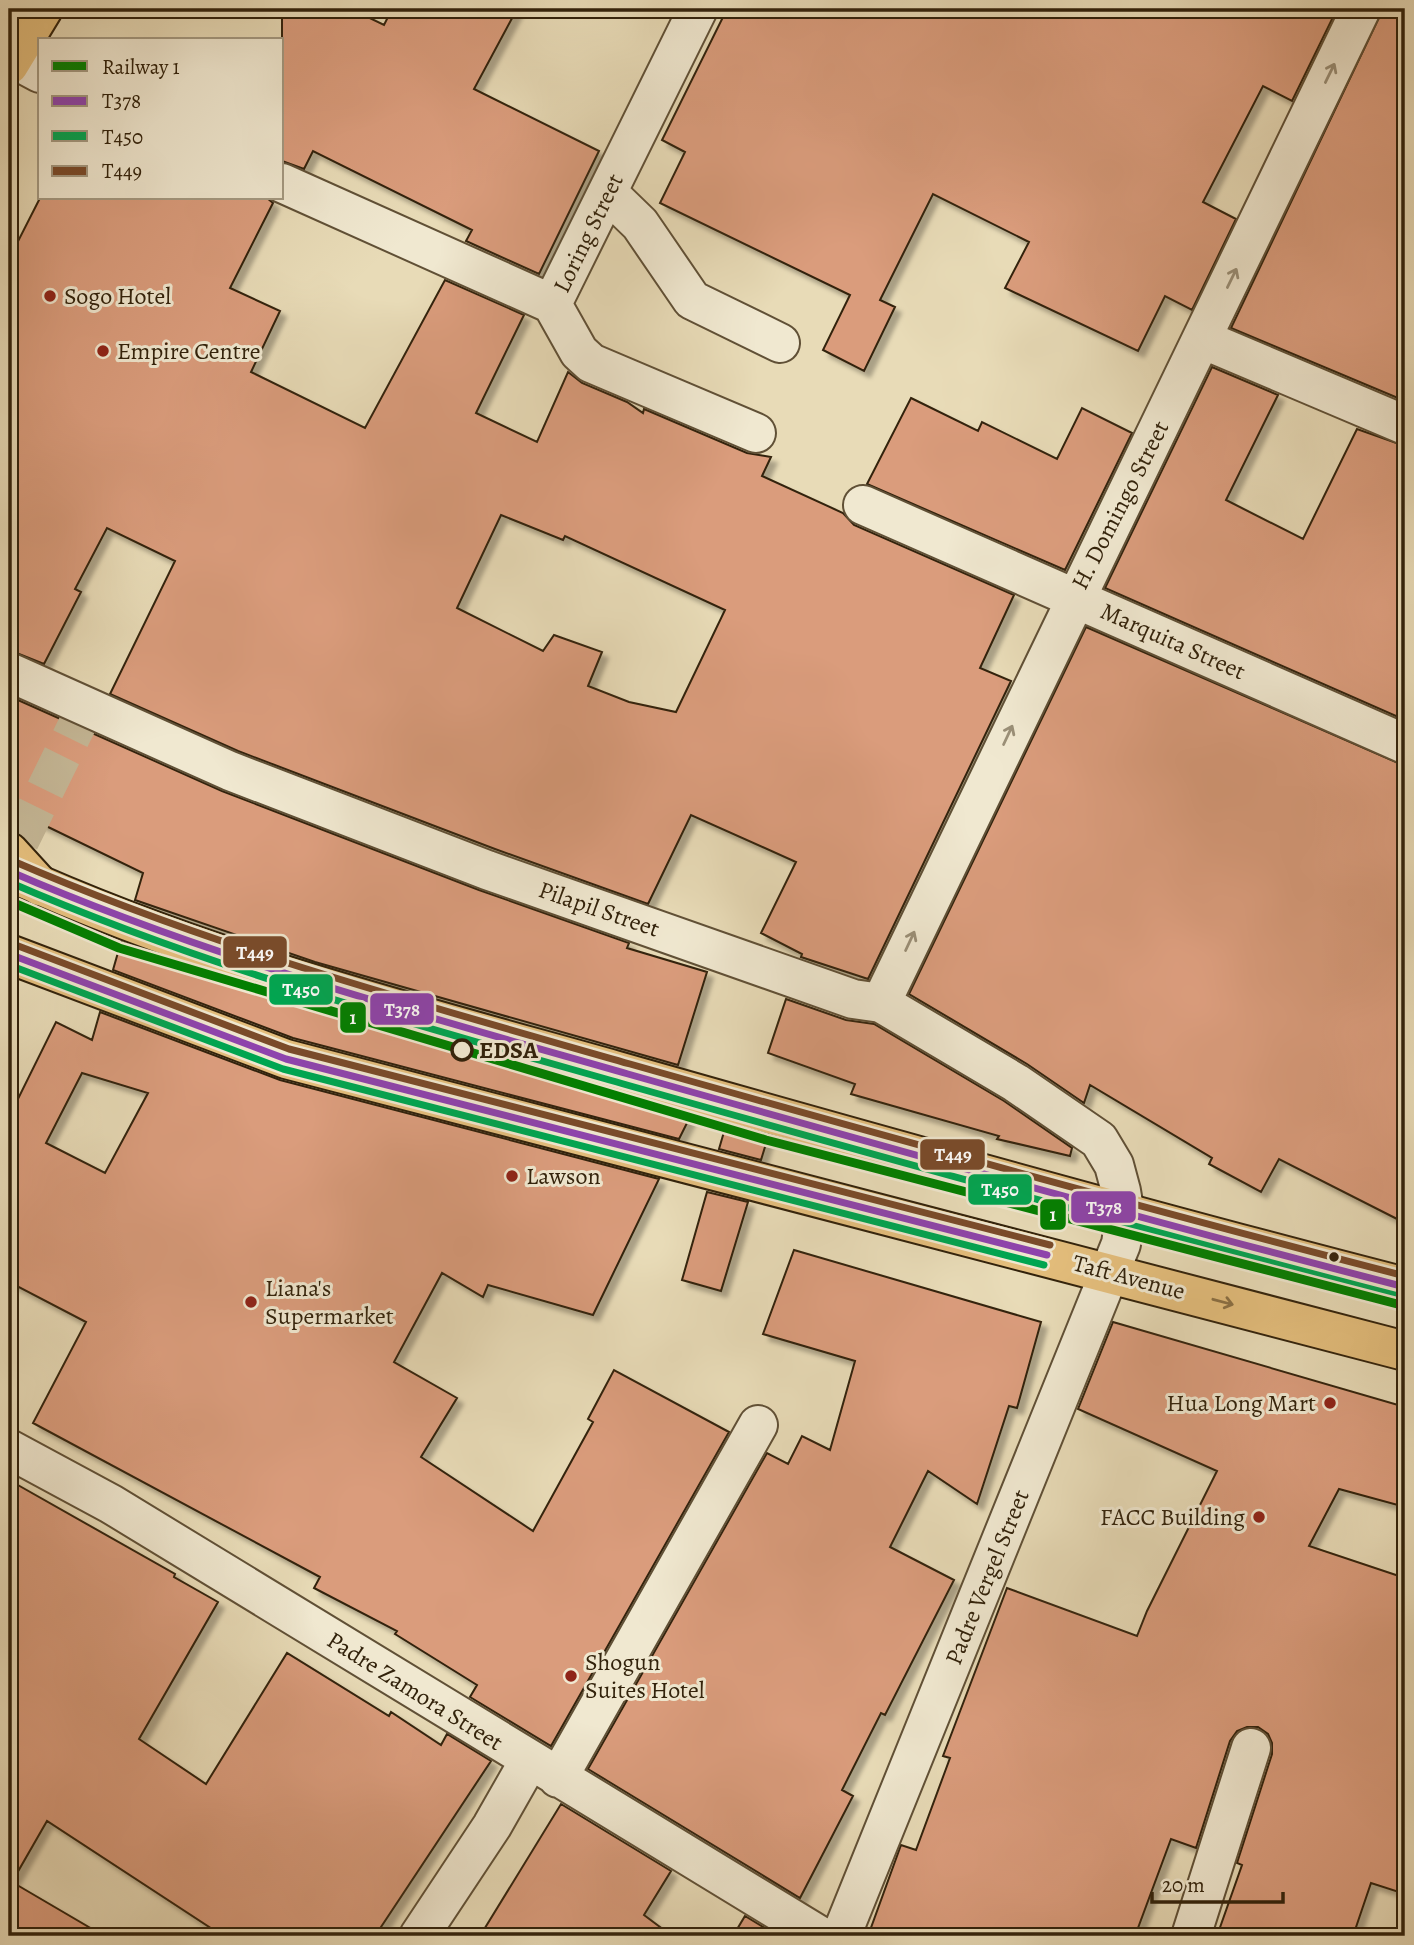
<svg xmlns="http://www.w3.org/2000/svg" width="1414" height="1945" font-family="Alegreya,serif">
<defs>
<filter id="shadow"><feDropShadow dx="6" dy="6" stdDeviation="2" flood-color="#0004"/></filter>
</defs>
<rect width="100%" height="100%" fill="#e8dbb7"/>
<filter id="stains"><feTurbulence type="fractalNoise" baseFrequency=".00286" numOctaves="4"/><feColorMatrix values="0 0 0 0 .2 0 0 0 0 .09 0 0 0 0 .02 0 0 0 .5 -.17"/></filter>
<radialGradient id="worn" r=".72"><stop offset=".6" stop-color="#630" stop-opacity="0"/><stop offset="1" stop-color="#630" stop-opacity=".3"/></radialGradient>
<path fill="#da9c7b" stroke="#32220b" stroke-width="2" fill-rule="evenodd" filter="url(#shadow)" d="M 282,9 L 351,9 L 384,25 L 392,9 L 517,9 L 474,89 L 599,151 L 539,274 L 466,241 L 472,230 L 313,151 L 304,169 L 282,161 Z
M 727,9 L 1337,9 L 1292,101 L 1263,86 L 1203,202 L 1236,219 L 1192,310 L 1165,296 L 1138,351 L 1005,288 L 1029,242 L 933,194 L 880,300 L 895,307 L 864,371 L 823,350 L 850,295 L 660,203 L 685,152 L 662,140 Z
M 1383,9 L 1405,9 L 1405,401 L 1231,328 Z
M 40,198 L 267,198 L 273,203 L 230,288 L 280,311 L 251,372 L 365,428 L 445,280 L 524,315 L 476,413 L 537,442 L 568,372 L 582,383 L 627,402 L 643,413 L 644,409 L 747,453 L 771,457 L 762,476 L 843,513 L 854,525 L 1014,595 L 980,668 L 1011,681 L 868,979 L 801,957 L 802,954 L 761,933 L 796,862 L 691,815 L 648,904 L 495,849 L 238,751 L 110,694 L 175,561 L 107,528 L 75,589 L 81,592 L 44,664 L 9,650 L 9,259 ZM 501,515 L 563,540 L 565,536 L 725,610 L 676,712 L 629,702 L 588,686 L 602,652 L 554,635 L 543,651 L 457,608 Z
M 1212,367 L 1278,395 L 1226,500 L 1303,539 L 1357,429 L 1405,446 L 1405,720 L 1105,588 Z
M 911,398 L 978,431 L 982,422 L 1057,459 L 1082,408 L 1132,433 L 1065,570 L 867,484 Z
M 1086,627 L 1405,766 L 1405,1223 L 1279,1159 L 1261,1192 L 1209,1164 L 1212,1158 L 1090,1085 L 1084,1103 L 1027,1064 L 909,994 Z
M 9,696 L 222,791 L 479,890 L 629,943 L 627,948 L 707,972 L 678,1065 L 315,962 L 135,900 L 143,873 L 9,808 Z
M 121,942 L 302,1003 L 691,1115 L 679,1139 L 293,1038 L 113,970 Z
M 786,999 L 846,1020 L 874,1024 L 1004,1101 L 1072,1148 L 1070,1156 L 997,1139 L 999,1136 L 851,1094 L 855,1084 L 768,1053 Z
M 100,1012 L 280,1080 L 659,1179 L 593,1315 L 488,1285 L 483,1297 L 442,1273 L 394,1362 L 457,1398 L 421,1457 L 533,1531 L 593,1422 L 588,1419 L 614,1370 L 729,1432 L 551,1746 L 470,1697 L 477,1685 L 395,1634 L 397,1631 L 314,1588 L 320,1577 L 33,1423 L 86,1322 L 9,1282 L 9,1117 L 56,1022 L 92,1040 ZM 82,1073 L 148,1093 L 105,1173 L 46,1143 Z
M 726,1125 L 768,1137 L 761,1160 L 719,1149 Z
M 707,1192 L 748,1202 L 721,1291 L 682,1280 Z
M 794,1250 L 1041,1322 L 1017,1408 L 1009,1406 L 977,1504 L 928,1471 L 890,1547 L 954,1580 L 885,1715 L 881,1713 L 842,1790 L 853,1796 L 800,1898 L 588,1769 L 767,1453 L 788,1464 L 802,1436 L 830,1450 L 855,1361 L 763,1334 Z
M 1113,1322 L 1405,1407 L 1405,1507 L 1339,1489 L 1309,1546 L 1405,1578 L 1405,1894 L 1371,1883 L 1353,1936 L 1217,1936 L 1242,1865 L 1237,1863 L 1272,1754 L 1272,1743 L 1268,1734 L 1258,1727 L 1247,1727 L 1237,1731 L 1230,1741 L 1196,1848 L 1171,1839 L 1135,1936 L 868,1936 L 901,1845 L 916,1850 L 950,1758 L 943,1756 L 1007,1588 L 1137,1636 L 1147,1611 L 1217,1471 L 1078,1409 Z
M 9,1480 L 175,1574 L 174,1577 L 218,1602 L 139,1739 L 206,1784 L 287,1653 L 389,1716 L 391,1712 L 441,1745 L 447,1734 L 491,1761 L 375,1936 L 223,1936 L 47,1821 L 12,1882 L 104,1936 L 9,1936 Z
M 561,1804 L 671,1871 L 644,1915 L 672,1936 L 480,1936 Z
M 745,1916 L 778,1936 L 733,1936 Z"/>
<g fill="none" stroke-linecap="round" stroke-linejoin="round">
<path stroke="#c4b695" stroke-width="38" stroke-dasharray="38 19" stroke-linecap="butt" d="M 20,841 L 82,715"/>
<g stroke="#605036" stroke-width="42">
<path id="minor" d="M 12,58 L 40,73
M 282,183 L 552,304
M 608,193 L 640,224 L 692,300 L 780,343
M 552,304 L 698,9
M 552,304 L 579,352 L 591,363 L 756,433
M 1202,339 L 1405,425
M 863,505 L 1405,744
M 9,672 L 230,771 L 487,870 L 853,999 L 881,1003 L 1016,1083 L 1099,1140 L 1114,1165 L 1121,1191 L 1125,1215 L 1121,1244 L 841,1936
M 881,1003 C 1039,670 1202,341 1361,9
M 9,1449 L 111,1504 L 820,1936
M 558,1778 L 758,1425
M 419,1936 L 492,1826 L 529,1761
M 1191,1936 L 1251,1748"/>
</g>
<g stroke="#32220b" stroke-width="42">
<path id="major" d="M 10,872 C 203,960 411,1013 614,1070 C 877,1145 1140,1219 1405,1287
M 9,954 L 286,1059 L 1405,1351"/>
</g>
<g stroke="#32220b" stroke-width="42">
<path id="highway" d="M 9,65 L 43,9
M 9,852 L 40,886"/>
</g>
<use href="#minor" stroke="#f0e8d0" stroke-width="38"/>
<use href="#major" stroke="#e4be7c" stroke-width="38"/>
<use href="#highway" stroke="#e4be7c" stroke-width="38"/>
<g stroke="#f0e8d0" stroke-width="12">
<path id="bus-1" d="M 9,871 C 209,958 418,1014 628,1074 C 886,1147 1145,1220 1405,1287
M 9,954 L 286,1059 L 1047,1255"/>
</g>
<g stroke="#f0e8d0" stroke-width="12">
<path id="bus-2" d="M 9,882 C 209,969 417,1025 627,1085 C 885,1158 1143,1230 1402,1297
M 9,965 L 283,1069 L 1044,1265"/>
</g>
<g stroke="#f0e8d0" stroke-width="12">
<path id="bus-3" d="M 13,861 C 213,948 421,1004 630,1064 C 888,1137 1146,1209 1405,1276
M 13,944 L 289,1049 L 1050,1245"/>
</g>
<use href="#bus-1" stroke="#8e44ad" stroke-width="7"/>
<use href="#bus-2" stroke="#00a651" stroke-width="7"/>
<use href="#bus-3" stroke="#7a4b2a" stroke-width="7"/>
<g stroke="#f0e8d0" stroke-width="14">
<path id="rail-1" d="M 9,901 L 119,948 L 766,1140 L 1405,1306"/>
</g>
<use href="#rail-1" stroke="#008000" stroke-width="9"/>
</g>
<defs><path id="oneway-shaft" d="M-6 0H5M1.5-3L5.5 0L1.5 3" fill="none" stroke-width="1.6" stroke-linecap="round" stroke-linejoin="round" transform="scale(1.75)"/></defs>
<g stroke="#9a8f77">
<use href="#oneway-shaft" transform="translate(1330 73) rotate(-64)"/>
<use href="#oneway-shaft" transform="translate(1232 278) rotate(-64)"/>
<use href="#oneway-shaft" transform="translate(1008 735) rotate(-65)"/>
<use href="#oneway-shaft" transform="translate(910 941) rotate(-65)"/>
</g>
<use stroke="#8b7044" href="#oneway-shaft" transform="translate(1223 1302) rotate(15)"/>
<g fill="#8f2418" stroke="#f0e8d0" stroke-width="2.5">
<circle cx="50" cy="296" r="7"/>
<circle cx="103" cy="351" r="7"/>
<circle cx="512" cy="1176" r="7"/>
<circle cx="251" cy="1302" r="7"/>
<circle cx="1330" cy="1403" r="7"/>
<circle cx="1259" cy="1517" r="7"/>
<circle cx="571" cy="1676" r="7"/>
</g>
<circle fill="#f0e8d0" stroke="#32220b" stroke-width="3.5" cx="462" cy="1050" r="10"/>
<circle fill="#32220b" stroke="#f0e8d0" stroke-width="2.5" cx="1334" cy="1257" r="6"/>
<g text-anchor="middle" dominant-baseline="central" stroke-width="6" stroke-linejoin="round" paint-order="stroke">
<g font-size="24" fill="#32220b" stroke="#f0e8d0">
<text transform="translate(588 233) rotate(-64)">Loring Street</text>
<text transform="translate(1120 505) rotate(-63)">H. Domingo Street</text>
<text transform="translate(1173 641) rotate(24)">Marquita Street</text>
<text transform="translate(599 909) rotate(19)">Pilapil Street</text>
<text transform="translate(1129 1277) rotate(15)">Taft Avenue</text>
<text transform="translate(987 1577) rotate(-68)">Padre Vergel Street</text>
<text transform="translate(415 1691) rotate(32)">Padre Zamora Street</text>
</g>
<g font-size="24" fill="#32220b" stroke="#f0e8d0" text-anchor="start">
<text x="64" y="296">Sogo Hotel</text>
<text x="117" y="351">Empire Centre</text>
<text x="526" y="1176">Lawson</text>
<text x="265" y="1288">Liana's<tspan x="265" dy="28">Supermarket</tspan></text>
<text x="1316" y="1403" text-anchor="end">Hua Long Mart</text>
<text x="1245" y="1517" text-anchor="end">FACC Building</text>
<text x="585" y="1662">Shogun<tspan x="585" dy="28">Suites Hotel</tspan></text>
</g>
<g font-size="24" font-weight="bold" fill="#32220b" stroke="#f0e8d0" text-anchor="start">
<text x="479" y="1050">EDSA</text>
</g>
</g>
<g stroke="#f0e8d0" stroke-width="2.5">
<rect x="222" y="935" width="66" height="34" rx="7" fill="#7a4b2a"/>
<rect x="268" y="973" width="66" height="33" rx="7" fill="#00a651"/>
<rect x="369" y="992" width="66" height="34" rx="7" fill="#8e44ad"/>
<rect x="339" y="1001" width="28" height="33" rx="7" fill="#008000"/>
<rect x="919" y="1138" width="67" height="33" rx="7" fill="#7a4b2a"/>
<rect x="967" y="1173" width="66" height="33" rx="7" fill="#00a651"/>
<rect x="1070" y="1190" width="67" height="34" rx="7" fill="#8e44ad"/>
<rect x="1039" y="1198" width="28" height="33" rx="7" fill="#008000"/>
</g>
<g font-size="19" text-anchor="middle" font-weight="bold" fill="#fff">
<text x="255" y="959">T449</text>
<text x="301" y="996">T450</text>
<text x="402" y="1016">T378</text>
<text x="353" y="1024">1</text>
<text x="953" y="1161">T449</text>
<text x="1000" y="1196">T450</text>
<text x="1104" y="1214">T378</text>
<text x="1053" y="1221">1</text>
</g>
<rect width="1414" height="1945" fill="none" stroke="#e8dbb7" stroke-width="35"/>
<rect x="10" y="10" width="1393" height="1924" fill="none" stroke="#32220b" stroke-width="3.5"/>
<rect x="18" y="18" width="1379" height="1910" fill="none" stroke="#32220b" stroke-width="2"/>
<rect x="38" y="38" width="245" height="161" fill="#f0e8d0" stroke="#a49981" stroke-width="2"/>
<rect x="52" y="61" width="35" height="10" fill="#008000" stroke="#a49981" stroke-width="2"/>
<text x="102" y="74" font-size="21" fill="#32220b">Railway 1</text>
<rect x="52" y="96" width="35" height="10" fill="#8e44ad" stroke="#a49981" stroke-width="2"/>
<text x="102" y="108" font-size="21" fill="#32220b">T378</text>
<rect x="52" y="131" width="35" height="10" fill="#00a651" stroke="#a49981" stroke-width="2"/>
<text x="102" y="144" font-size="21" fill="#32220b">T450</text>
<rect x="52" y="166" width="35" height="10" fill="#7a4b2a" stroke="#a49981" stroke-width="2"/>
<text x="102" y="178" font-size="21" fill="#32220b">T449</text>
<path d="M1152 1892v10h131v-10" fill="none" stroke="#32220b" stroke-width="3.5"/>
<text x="1162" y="1892" font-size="21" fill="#32220b" stroke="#f0e8d0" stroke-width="5" paint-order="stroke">20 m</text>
<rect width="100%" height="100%" filter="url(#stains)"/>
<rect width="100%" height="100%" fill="url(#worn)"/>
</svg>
